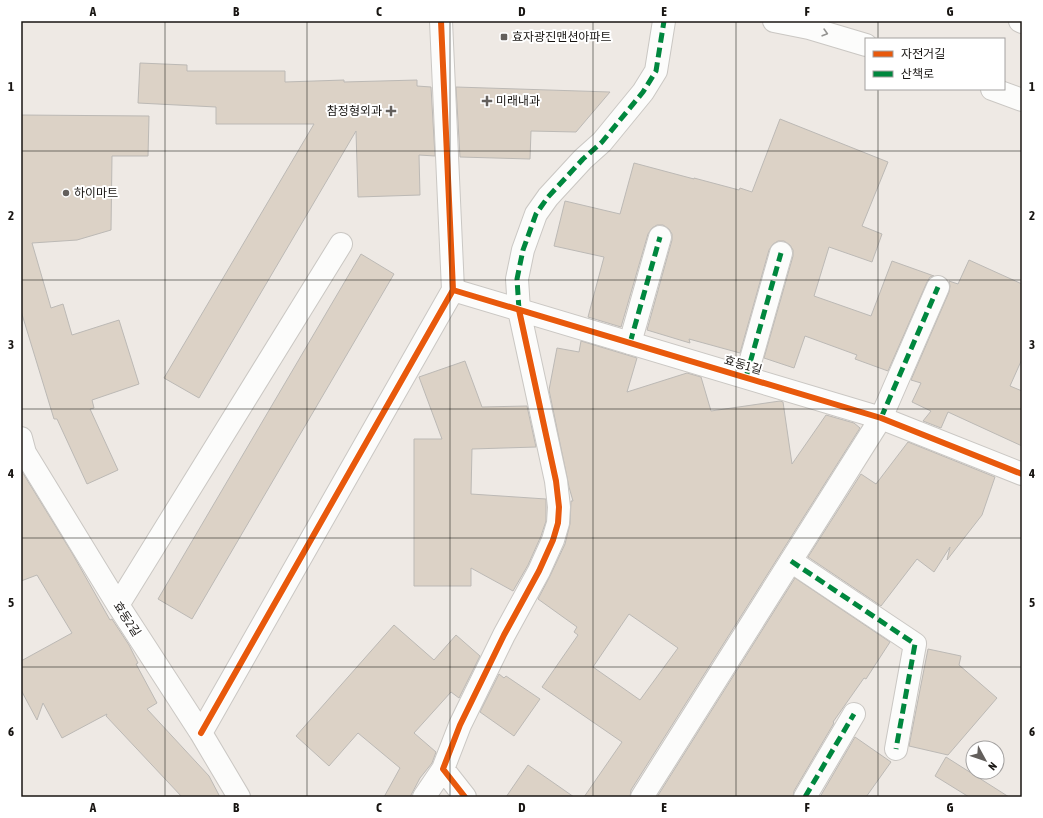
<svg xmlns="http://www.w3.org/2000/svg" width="1043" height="818" font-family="'Asap Condensed','Noto Sans KR',sans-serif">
<rect width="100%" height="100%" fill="#eee9e4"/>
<path fill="#dcd2c6" stroke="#bcb9b5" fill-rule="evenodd" d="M 140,63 L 187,65 L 187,71 L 285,71 L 285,82 L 344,80 L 344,82 L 417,80 L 417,86 L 431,87 L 435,156 L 419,155 L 420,195 L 358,197 L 356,131 L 199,398 L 164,378 L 314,124 L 216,124 L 216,107 L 138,103 Z
M 456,87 L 610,92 L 576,132 L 531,131 L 530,159 L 460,157 Z
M 21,115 L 149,116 L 148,156 L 112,156 L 111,230 L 77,240 L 32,243 L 51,308 L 63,304 L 72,335 L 119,320 L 139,384 L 92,400 L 94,408 L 90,409 L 118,470 L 87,484 L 57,419 L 54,419 L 21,311 Z
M 780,119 L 888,162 L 862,226 L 882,234 L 872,262 L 829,247 L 814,296 L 871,316 L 892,261 L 934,276 L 930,277 L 927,282 L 888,371 L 855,359 L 857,355 L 805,336 L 794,368 L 764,358 L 793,256 L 793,250 L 790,245 L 784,241 L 778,241 L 773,244 L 769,250 L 740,353 L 689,339 L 690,343 L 647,330 L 672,240 L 672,234 L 669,229 L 663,225 L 657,225 L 652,228 L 648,234 L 621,327 L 588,317 L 604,257 L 554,246 L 565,201 L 620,214 L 634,163 L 694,179 L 694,178 L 739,190 L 740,188 L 752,192 Z
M 361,254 L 394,274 L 192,619 L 158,599 Z
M 969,260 L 1022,284 L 1022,359 L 1010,386 L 1022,391 L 1022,446 L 948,412 L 941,428 L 923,421 L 931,411 L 912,402 L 921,383 L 911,380 L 949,292 L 950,286 L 949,281 L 958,284 Z
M 581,341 L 637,358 L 627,392 L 687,373 L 701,377 L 711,411 L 780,401 L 783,402 L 792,464 L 826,415 L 854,423 L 860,428 L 631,790 L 630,797 L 584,797 L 622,742 L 542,687 L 578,635 L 574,632 L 577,627 L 538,599 L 550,576 L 565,544 L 570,524 L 571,501 L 573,501 L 569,487 L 549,390 L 557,348 L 579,352 ZM 629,614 L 678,648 L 640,700 L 593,667 Z
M 465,361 L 482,407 L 527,406 L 536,447 L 472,449 L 471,494 L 546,499 L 546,521 L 541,536 L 528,565 L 513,591 L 471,568 L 471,586 L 414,586 L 414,439 L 442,439 L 419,377 Z
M 908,442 L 995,477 L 982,515 L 947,560 L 950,547 L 934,572 L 917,559 L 881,606 L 808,557 L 861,474 L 876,484 Z
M 21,470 L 72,553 L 110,620 L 112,619 L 129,645 L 138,663 L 136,664 L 157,703 L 147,709 L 209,776 L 220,797 L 182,797 L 106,716 L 107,714 L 62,738 L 43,703 L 37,720 L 21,690 L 21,661 L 72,633 L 37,575 L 21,581 Z
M 795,578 L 890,642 L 866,679 L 864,678 L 833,722 L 834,723 L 794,791 L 793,797 L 657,797 Z
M 394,625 L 434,660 L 456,635 L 480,656 L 459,698 L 451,692 L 414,733 L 436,752 L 432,763 L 420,778 L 410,797 L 384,797 L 400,768 L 358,733 L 329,766 L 296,736 Z
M 928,649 L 961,656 L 959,665 L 997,698 L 948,755 L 909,746 Z
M 499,674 L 504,678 L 506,676 L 540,699 L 514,736 L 480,712 Z
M 855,737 L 891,762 L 866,797 L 820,797 Z
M 946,757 L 1009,797 L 969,797 L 935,776 Z
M 528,765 L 574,797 L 506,797 Z"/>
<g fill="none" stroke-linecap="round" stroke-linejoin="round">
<g stroke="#cac7c3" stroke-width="24">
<path id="pedestrian" d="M 519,310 L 517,279 L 523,250 L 536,214 L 548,197 L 583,159 L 602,142 L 643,92 L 656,71 L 664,21
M 630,343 L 660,237
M 746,377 L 781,253
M 881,418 L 938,287
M 791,561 L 915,644 L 896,749
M 805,797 L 854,714"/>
</g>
<g stroke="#cac7c3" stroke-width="24">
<path id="minor" d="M 453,290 L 881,418 L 1022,474
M 21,438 L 25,453 L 118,605 L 201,733 L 239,797
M 118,605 L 341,244
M 201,733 L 453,290 L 441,21
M 424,797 L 443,769
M 465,797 L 443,769 L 460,725 L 504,635 L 539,571 L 553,540 L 558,523 L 559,507 L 556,481 L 519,310
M 642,797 L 881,418"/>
</g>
<g stroke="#cac7c3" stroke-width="24">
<path id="tertiary" d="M 774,21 L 809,28 L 866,45
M 1020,21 L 1022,22
M 992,89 L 1022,100"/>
</g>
<use href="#pedestrian" stroke="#fcfcfb" stroke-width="22"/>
<use href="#minor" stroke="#fcfcfb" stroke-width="22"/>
<use href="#tertiary" stroke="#fcfcfb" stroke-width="22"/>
<path stroke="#00873e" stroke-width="5" stroke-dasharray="10 5" stroke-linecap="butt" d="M 519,310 L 517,279 L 523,250 L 536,214 L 548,197 L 583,159 L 602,142 L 643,92 L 656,71 L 664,21
M 630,343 L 660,237
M 746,377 L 781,253
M 881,418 L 938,287
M 791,561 L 915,644 L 896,749
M 805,797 L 854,714"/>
<g stroke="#fff" stroke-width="8">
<path id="cycleway" d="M 453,290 L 881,418 L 1022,474
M 201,733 L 453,290 L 441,21
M 465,797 L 443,769 L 460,725 L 504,635 L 539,571 L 553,540 L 558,523 L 559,507 L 556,481 L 519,310"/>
</g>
<use href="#cycleway" stroke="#e8590c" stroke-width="6"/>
</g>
<defs><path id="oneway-chevron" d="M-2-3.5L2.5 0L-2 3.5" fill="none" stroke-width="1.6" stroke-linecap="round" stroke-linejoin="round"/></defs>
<use stroke="#959492" href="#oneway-chevron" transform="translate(825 33) rotate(16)"/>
<path fill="none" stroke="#181512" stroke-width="1" stroke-opacity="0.55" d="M 165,21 L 165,797M 307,21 L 307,797M 450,21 L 450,797M 593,21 L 593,797M 736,21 L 736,797M 878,21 L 878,39M 878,89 L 878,797M 21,151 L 1022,151M 21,280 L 1022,280M 21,409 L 1022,409M 21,538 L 1022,538M 21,667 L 1022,667"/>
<g fill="#635f5c" stroke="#fff" stroke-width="1.5">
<rect x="500" y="33" width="8" height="8" rx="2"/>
<path d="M485 95h4v4h4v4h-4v4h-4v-4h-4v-4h4z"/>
<path d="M389 105h4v4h4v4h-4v4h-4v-4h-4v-4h4z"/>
<circle cx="66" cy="193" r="4"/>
</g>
<g text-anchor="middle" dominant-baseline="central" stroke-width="4" stroke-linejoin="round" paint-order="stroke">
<g font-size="12" fill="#181512" stroke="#fff" text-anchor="start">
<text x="512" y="37">효자광진맨션아파트</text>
<text x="496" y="101">미래내과</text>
<text x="382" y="111" text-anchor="end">참정형외과</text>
<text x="74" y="193">하이마트</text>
</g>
<g font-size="12" fill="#181512" stroke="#fff">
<text transform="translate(743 365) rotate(16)">효동1길</text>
<text transform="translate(127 619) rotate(57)">효동2길</text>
</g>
</g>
<rect width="1043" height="818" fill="none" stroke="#ffffff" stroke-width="44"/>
<rect x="865" y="38" width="140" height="52" fill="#ffffff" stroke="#a3a1a0"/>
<rect x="873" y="51" width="20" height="6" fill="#e8590c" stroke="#a3a1a0"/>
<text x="901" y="58" font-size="12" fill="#181512">자전거길</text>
<rect x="873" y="71" width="20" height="6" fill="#00873e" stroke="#a3a1a0"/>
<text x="901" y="78" font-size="12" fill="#181512">산책로</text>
<g transform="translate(985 760) rotate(130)"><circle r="19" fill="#ffffff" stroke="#a3a1a0"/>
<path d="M0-3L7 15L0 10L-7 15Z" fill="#635f5c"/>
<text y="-6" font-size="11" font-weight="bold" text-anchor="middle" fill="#181512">N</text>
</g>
<rect x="22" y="22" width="999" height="774" fill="none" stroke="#181512" stroke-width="1.5"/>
<g font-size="13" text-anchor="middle" font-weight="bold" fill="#181512">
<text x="93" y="16">A</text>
<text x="236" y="16">B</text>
<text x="379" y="16">C</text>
<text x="522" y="16">D</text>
<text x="664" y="16">E</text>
<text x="807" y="16">F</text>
<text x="950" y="16">G</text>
<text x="11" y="91">1</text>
<text x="1032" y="91">1</text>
<text x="11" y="220">2</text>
<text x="1032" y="220">2</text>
<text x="11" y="349">3</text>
<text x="1032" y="349">3</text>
<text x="11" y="478">4</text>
<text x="1032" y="478">4</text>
<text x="11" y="607">5</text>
<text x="1032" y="607">5</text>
<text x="11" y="736">6</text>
<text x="1032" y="736">6</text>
<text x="93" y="812">A</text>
<text x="236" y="812">B</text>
<text x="379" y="812">C</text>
<text x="522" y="812">D</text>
<text x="664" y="812">E</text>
<text x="807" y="812">F</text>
<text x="950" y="812">G</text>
</g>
</svg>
